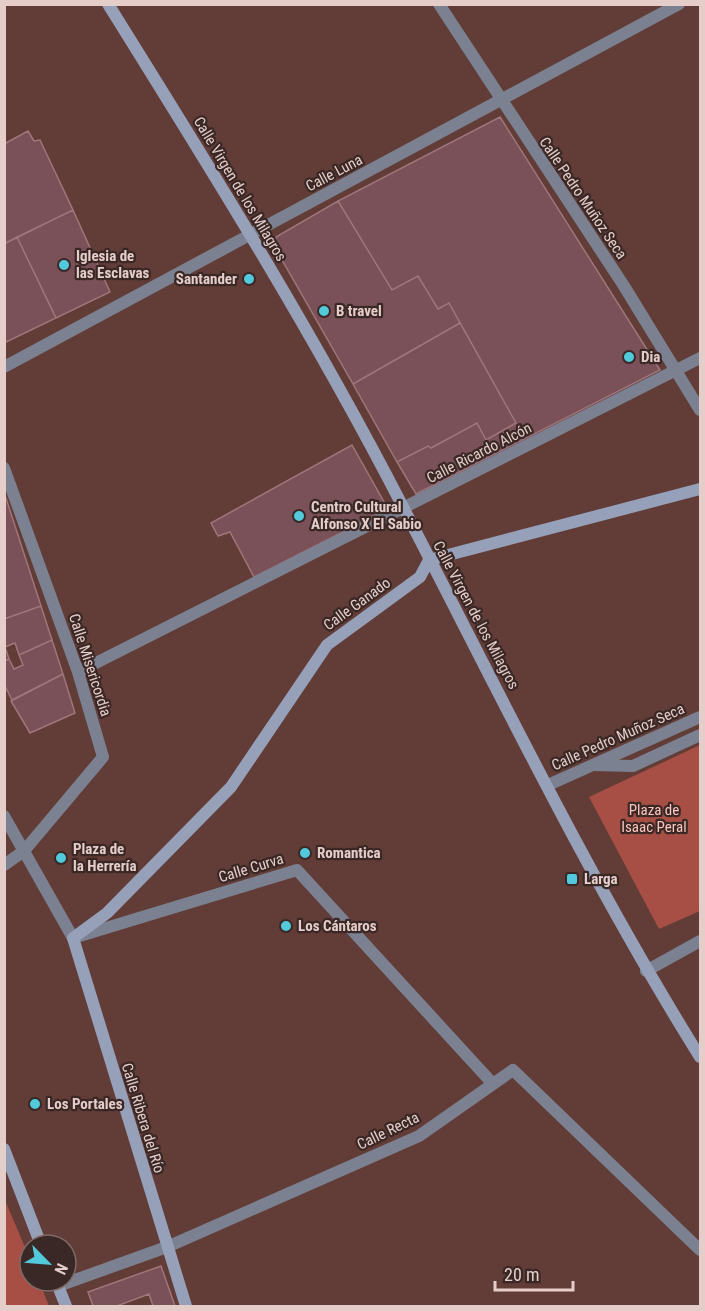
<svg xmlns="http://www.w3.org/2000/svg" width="705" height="1311" font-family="'Roboto Condensed',sans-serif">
<rect width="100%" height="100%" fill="#623c36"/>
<path fill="#a74f44" d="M 700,745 L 700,911 L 659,929 L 589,797 Z
M 4,1198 L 30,1259 L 30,1281 L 39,1281 L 49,1306 L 5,1306 Z"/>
<path fill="#7a5158" stroke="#a0757b" stroke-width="1.5" d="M 500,117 L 660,370 L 416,494 L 397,462 L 428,446 L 431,448 L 477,423 L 486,440 L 516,423 L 449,303 L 438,309 L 418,276 L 392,290 L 338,201 Z
M 28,131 L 34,141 L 40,140 L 73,210 L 4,244 L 4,144 Z
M 338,201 L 392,290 L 418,276 L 438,309 L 449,303 L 460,323 L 353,384 L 274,246 L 276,237 Z
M 73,210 L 110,292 L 56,318 L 17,237 Z
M 17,237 L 56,318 L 4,343 L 4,244 Z
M 460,323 L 516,423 L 486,440 L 477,423 L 431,448 L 428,446 L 397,462 L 353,384 Z
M 352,445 L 388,509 L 254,577 L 230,532 L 218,536 L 211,523 Z
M 4,492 L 41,606 L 4,619 Z
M 41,606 L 52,640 L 19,655 L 15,643 L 5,647 L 9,659 L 4,661 L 4,619 Z
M 52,640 L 63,674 L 12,700 L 4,684 L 4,661 L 9,659 L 14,669 L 23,665 L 19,655 Z
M 63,674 L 75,713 L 30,733 L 11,701 Z
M 161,1266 L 175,1306 L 153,1306 L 149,1294 L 117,1306 L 93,1306 L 88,1292 Z"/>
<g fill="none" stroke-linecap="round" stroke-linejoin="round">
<path stroke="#7b8190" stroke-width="12" d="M 593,765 L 633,766 L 700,735"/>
<path stroke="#7b8190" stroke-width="12" d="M 439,4 L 624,286 L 700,410
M 4,367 L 679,4
M 4,468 L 78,672 L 103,757 L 24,851 L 4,865
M 78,672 L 700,358
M 548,785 L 700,717
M 4,816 L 73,938 L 297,870 L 493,1084
M 646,971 L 700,941
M 58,1286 L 167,1247 L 419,1136 L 513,1070 L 700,1250"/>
<path stroke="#96a0b9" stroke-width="12" d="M 108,4 C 211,169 314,334 403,507 C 499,692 590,881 700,1057
M 4,1149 L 41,1245
M 56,1281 L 66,1306
M 186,1306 L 73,938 L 107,913 L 231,787 L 327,645 L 420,577 L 429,560 L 700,489"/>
</g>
<g fill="#53cadc" stroke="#3a2826" stroke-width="2">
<circle cx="64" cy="265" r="6"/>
<circle cx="249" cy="279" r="6"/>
<circle cx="324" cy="311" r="6"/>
<circle cx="629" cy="357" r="6"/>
<circle cx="299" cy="516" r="6"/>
<circle cx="305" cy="853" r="6"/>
<circle cx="61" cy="858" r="6"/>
<rect x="566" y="873" width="12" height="12" rx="3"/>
<circle cx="286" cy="926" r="6"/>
<circle cx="35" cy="1104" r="6"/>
</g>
<g text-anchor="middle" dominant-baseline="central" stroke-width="4.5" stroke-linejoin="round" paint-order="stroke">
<g font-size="15" fill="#e5cdc9" stroke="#3a2826">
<text transform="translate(334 173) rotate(-28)">Calle Luna</text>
<text transform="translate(240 189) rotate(59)">Calle Virgen de los Milagros</text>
<text transform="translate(583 198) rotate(56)">Calle Pedro Muñoz Seca</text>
<text transform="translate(479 453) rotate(-27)">Calle Ricardo Alcón</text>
<text transform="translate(357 604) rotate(-36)">Calle Ganado</text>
<text transform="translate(476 615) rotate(62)">Calle Virgen de los Milagros</text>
<text transform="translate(90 665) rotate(72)">Calle Misericordia</text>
<text transform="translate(618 737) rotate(-24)">Calle Pedro Muñoz Seca</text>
<text transform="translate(251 868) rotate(-17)">Calle Curva</text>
<text transform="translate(143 1118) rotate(73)">Calle Ribera del Río</text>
<text transform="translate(388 1131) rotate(-26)">Calle Recta</text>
</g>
<g font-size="15" font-weight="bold" fill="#e5cdc9" stroke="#3a2826" text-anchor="start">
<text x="76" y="256">Iglesia de<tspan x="76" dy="17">las Esclavas</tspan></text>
<text x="237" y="279" text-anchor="end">Santander</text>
<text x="336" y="311">B travel</text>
<text x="641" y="357">Dia</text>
<text x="311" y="507">Centro Cultural<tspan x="311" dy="17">Alfonso X El Sabio</tspan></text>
<text x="73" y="849">Plaza de<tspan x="73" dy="17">la Herrería</tspan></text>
<text x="317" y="853">Romantica</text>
<text x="584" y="879">Larga</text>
<text x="298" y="926">Los Cántaros</text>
<text x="47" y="1104">Los Portales</text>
</g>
<g font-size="15" fill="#fec6bd" stroke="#3a2826">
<text x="654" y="810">Plaza de<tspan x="654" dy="17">Isaac Peral</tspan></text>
</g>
</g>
<rect width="705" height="1311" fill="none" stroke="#e5cdc9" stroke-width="12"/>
<g transform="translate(48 1263) rotate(115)"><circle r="28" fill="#3a2826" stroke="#7e6a67" stroke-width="1.5"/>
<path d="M0-4.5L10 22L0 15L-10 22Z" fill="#53cadc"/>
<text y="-9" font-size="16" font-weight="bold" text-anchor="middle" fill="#e5cdc9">N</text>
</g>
<path d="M495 1281v9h78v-9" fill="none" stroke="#e5cdc9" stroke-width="3"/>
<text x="504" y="1281" font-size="18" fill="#e5cdc9" stroke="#3a2826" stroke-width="4.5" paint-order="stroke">20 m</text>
</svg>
